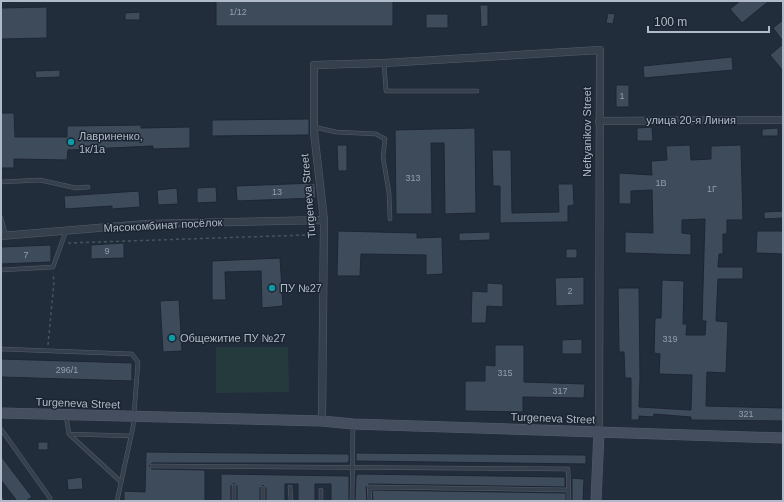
<svg xmlns="http://www.w3.org/2000/svg" width="784" height="502" font-family="Arial,sans-serif">
<rect width="100%" height="100%" fill="#222d3c"/>
<path fill="#243a3d" d="M 216,347 L 288,347 L 289,392 L 216,393 Z"/>
<path fill="#3e4b5b" stroke="#1d2633" d="M 216,1 L 393,1 L 393,26 L 216,26 Z
M 740,1 L 769,1 L 742,23 L 730,9 Z
M 480,5 L 488,5 L 488,26 L 481,27 Z
M 47,7 L 47,38 L 1,39 L 1,8 Z
M 140,12 L 140,20 L 125,20 L 125,13 Z
M 608,13 L 615,14 L 613,24 L 606,23 Z
M 426,14 L 448,14 L 448,28 L 426,28 Z
M 783,20 L 783,41 L 773,28 Z
M 783,44 L 783,71 L 770,55 Z
M 732,57 L 733,70 L 644,78 L 643,66 Z
M 60,70 L 60,77 L 36,78 L 35,71 Z
M 616,85 L 629,85 L 629,107 L 616,107 Z
M 1,113 L 14,113 L 15,137 L 67,137 L 67,126 L 141,125 L 141,128 L 190,127 L 190,148 L 153,149 L 153,146 L 68,150 L 67,160 L 14,159 L 14,168 L 1,168 Z
M 309,119 L 309,135 L 212,136 L 212,120 Z
M 652,127 L 653,141 L 637,141 L 637,128 Z
M 475,128 L 476,213 L 445,214 L 444,143 L 431,143 L 432,214 L 396,214 L 395,130 Z
M 778,128 L 778,136 L 762,136 L 762,129 Z
M 337,145 L 347,145 L 347,171 L 338,171 Z
M 690,145 L 691,160 L 711,159 L 711,146 L 741,145 L 743,220 L 727,220 L 727,234 L 723,234 L 723,254 L 719,254 L 718,267 L 743,267 L 743,279 L 718,279 L 716,321 L 728,322 L 726,373 L 707,372 L 706,406 L 783,408 L 783,421 L 691,420 L 691,417 L 654,414 L 653,417 L 639,416 L 639,420 L 631,420 L 631,378 L 625,378 L 624,352 L 619,352 L 618,288 L 639,288 L 640,378 L 639,407 L 691,410 L 692,375 L 659,374 L 660,354 L 654,353 L 655,318 L 661,318 L 662,280 L 684,281 L 683,324 L 687,324 L 686,335 L 705,335 L 706,321 L 702,321 L 705,219 L 682,220 L 682,233 L 691,234 L 691,255 L 625,253 L 625,232 L 653,233 L 652,190 L 631,191 L 631,204 L 619,204 L 619,173 L 652,175 L 651,161 L 667,160 L 666,146 Z
M 492,150 L 511,150 L 512,213 L 559,212 L 558,184 L 573,184 L 574,205 L 568,206 L 568,222 L 500,223 L 500,186 L 493,186 Z
M 315,183 L 316,198 L 237,201 L 236,186 Z
M 216,187 L 217,202 L 197,203 L 197,188 Z
M 177,188 L 178,204 L 158,205 L 157,190 Z
M 139,191 L 140,207 L 112,209 L 112,206 L 65,209 L 64,196 Z
M 783,211 L 783,218 L 764,219 L 764,212 Z
M 338,231 L 417,233 L 417,238 L 442,237 L 443,274 L 426,275 L 426,255 L 361,254 L 360,276 L 337,276 Z
M 757,231 L 783,231 L 783,254 L 756,253 Z
M 490,232 L 490,240 L 459,241 L 459,233 Z
M 124,243 L 124,258 L 91,259 L 91,245 Z
M 51,245 L 51,262 L 1,264 L 1,247 Z
M 566,249 L 577,249 L 577,258 L 566,258 Z
M 280,258 L 283,306 L 262,308 L 261,271 L 225,272 L 226,300 L 212,300 L 212,261 Z
M 584,277 L 584,305 L 556,306 L 555,278 Z
M 487,283 L 503,284 L 503,307 L 487,306 L 486,323 L 471,323 L 472,291 L 487,292 Z
M 179,300 L 182,351 L 163,352 L 160,301 Z
M 582,339 L 582,354 L 562,354 L 562,340 Z
M 495,345 L 524,345 L 524,382 L 585,384 L 584,398 L 523,397 L 523,412 L 465,411 L 465,381 L 485,381 L 485,365 L 495,366 Z
M 1,359 L 132,363 L 132,381 L 1,377 Z
M 38,442 L 48,442 L 48,450 L 38,450 Z
M 146,452 L 349,454 L 349,461 L 347,463 L 152,463 L 149,466 L 152,469 L 205,470 L 205,501 L 124,501 L 124,491 L 145,492 Z
M 356,453 L 586,455 L 586,464 L 356,461 Z
M 1,456 L 32,497 L 26,501 L 17,501 L 1,480 Z
M 221,474 L 349,476 L 349,501 L 331,501 L 331,484 L 315,484 L 315,501 L 298,501 L 298,484 L 285,484 L 285,501 L 266,501 L 266,488 L 263,485 L 260,488 L 260,501 L 237,501 L 237,486 L 234,483 L 231,486 L 231,501 L 221,501 Z
M 358,474 L 565,477 L 565,487 L 369,484 L 366,487 L 367,501 L 355,501 L 356,476 Z
M 82,477 L 83,489 L 68,490 L 67,479 Z
M 572,478 L 584,479 L 583,501 L 572,501 Z
M 372,490 L 566,493 L 566,501 L 373,501 Z"/>
<g fill="none" stroke-linecap="round" stroke-linejoin="round">
<g stroke="#545d6a" stroke-width="4.5">
<path id="lane" d="M 384,63 L 386,91 L 477,91
M 314,127 L 336,132 L 376,134 L 385,139 L 383,157 L 389,193 L 390,219
M 1,182 L 40,180 L 76,188 L 88,187
M 1,218 L 6,236
M 1,270 L 53,267 L 66,231
M 1,349 L 132,354 L 138,362 L 133,427 L 117,501
M 66,416 L 69,434 L 131,436
M 1,429 L 50,498 L 50,501
M 69,434 L 120,481
M 152,466 L 568,469 L 569,501
M 234,486 L 234,501
M 290,487 L 291,501
M 321,490 L 321,501
M 1,500 L 1,501
M 263,501 L 263,488
M 352,501 L 353,424
M 370,501 L 369,487 L 569,490"/>
</g>
<g stroke="#545d6a" stroke-width="8">
<path id="street" d="M 599,121 L 783,120
M 1,236 L 146,224 L 324,220
M 322,421 L 324,220 L 314,132 L 314,65 L 384,63 L 600,50 L 599,431"/>
</g>
<g stroke="#545d6a" stroke-width="11">
<path id="secondary" d="M 1,413 L 322,421 L 353,424 L 783,438
M 596,501 L 599,431"/>
</g>
<path stroke="#42575a" stroke-width="1.5" stroke-dasharray="3 3" stroke-linecap="butt" d="M 68,243 L 306,235
M 48,345 L 54,282 L 53,273"/>
<use href="#lane" stroke="#363f4c" stroke-width="3.5"/>
<use href="#street" stroke="#363f4c" stroke-width="7"/>
<use href="#secondary" stroke="#444e5f" stroke-width="10"/>
</g>
<g fill="#0f9aa8" stroke="#1b2431" stroke-width="1.5">
<circle cx="71" cy="142" r="4"/>
<circle cx="272" cy="288" r="4"/>
<circle cx="172" cy="338" r="4"/>
</g>
<g text-anchor="middle" dominant-baseline="central" stroke-width="3" stroke-linejoin="round" paint-order="stroke">
<g font-size="9" fill="#949ead">
<text x="238" y="12">1/12</text>
<text x="622" y="96">1</text>
<text x="413" y="178">313</text>
<text x="661" y="183">1В</text>
<text x="712" y="189">1Г</text>
<text x="277" y="192">13</text>
<text x="107" y="251">9</text>
<text x="26" y="255">7</text>
<text x="570" y="291">2</text>
<text x="670" y="339">319</text>
<text x="67" y="370">296/1</text>
<text x="505" y="373">315</text>
<text x="560" y="391">317</text>
<text x="746" y="414">321</text>
</g>
<g font-size="11" fill="#b1bac8" stroke="#1b2431">
<text x="691" y="120">улица 20-я Линия</text>
<text transform="translate(587 132) rotate(-90)">Neftyanikov Street</text>
<text transform="translate(308 196) rotate(-95)">Turgeneva Street</text>
<text transform="translate(163 225) rotate(-3)">Мясокомбинат посёлок</text>
<text transform="translate(78 403) rotate(2)">Turgeneva Street</text>
<text transform="translate(553 418) rotate(2)">Turgeneva Street</text>
</g>
<g font-size="11" fill="#b1bac8" stroke="#1b2431" text-anchor="start">
<text x="79" y="136">Лавриненко,<tspan x="79" dy="13">1к/1а</tspan></text>
<text x="280" y="288">ПУ №27</text>
<text x="180" y="338">Общежитие ПУ №27</text>
</g>
</g>
<rect width="784" height="502" fill="none" stroke="#b1bac8" stroke-width="4"/>
<path d="M648 26v6h121v-6" fill="none" stroke="#b1bac8" stroke-width="2"/>
<text x="654" y="26" font-size="12" fill="#b1bac8" stroke="#1b2431" stroke-width="3" paint-order="stroke">100 m</text>
</svg>
